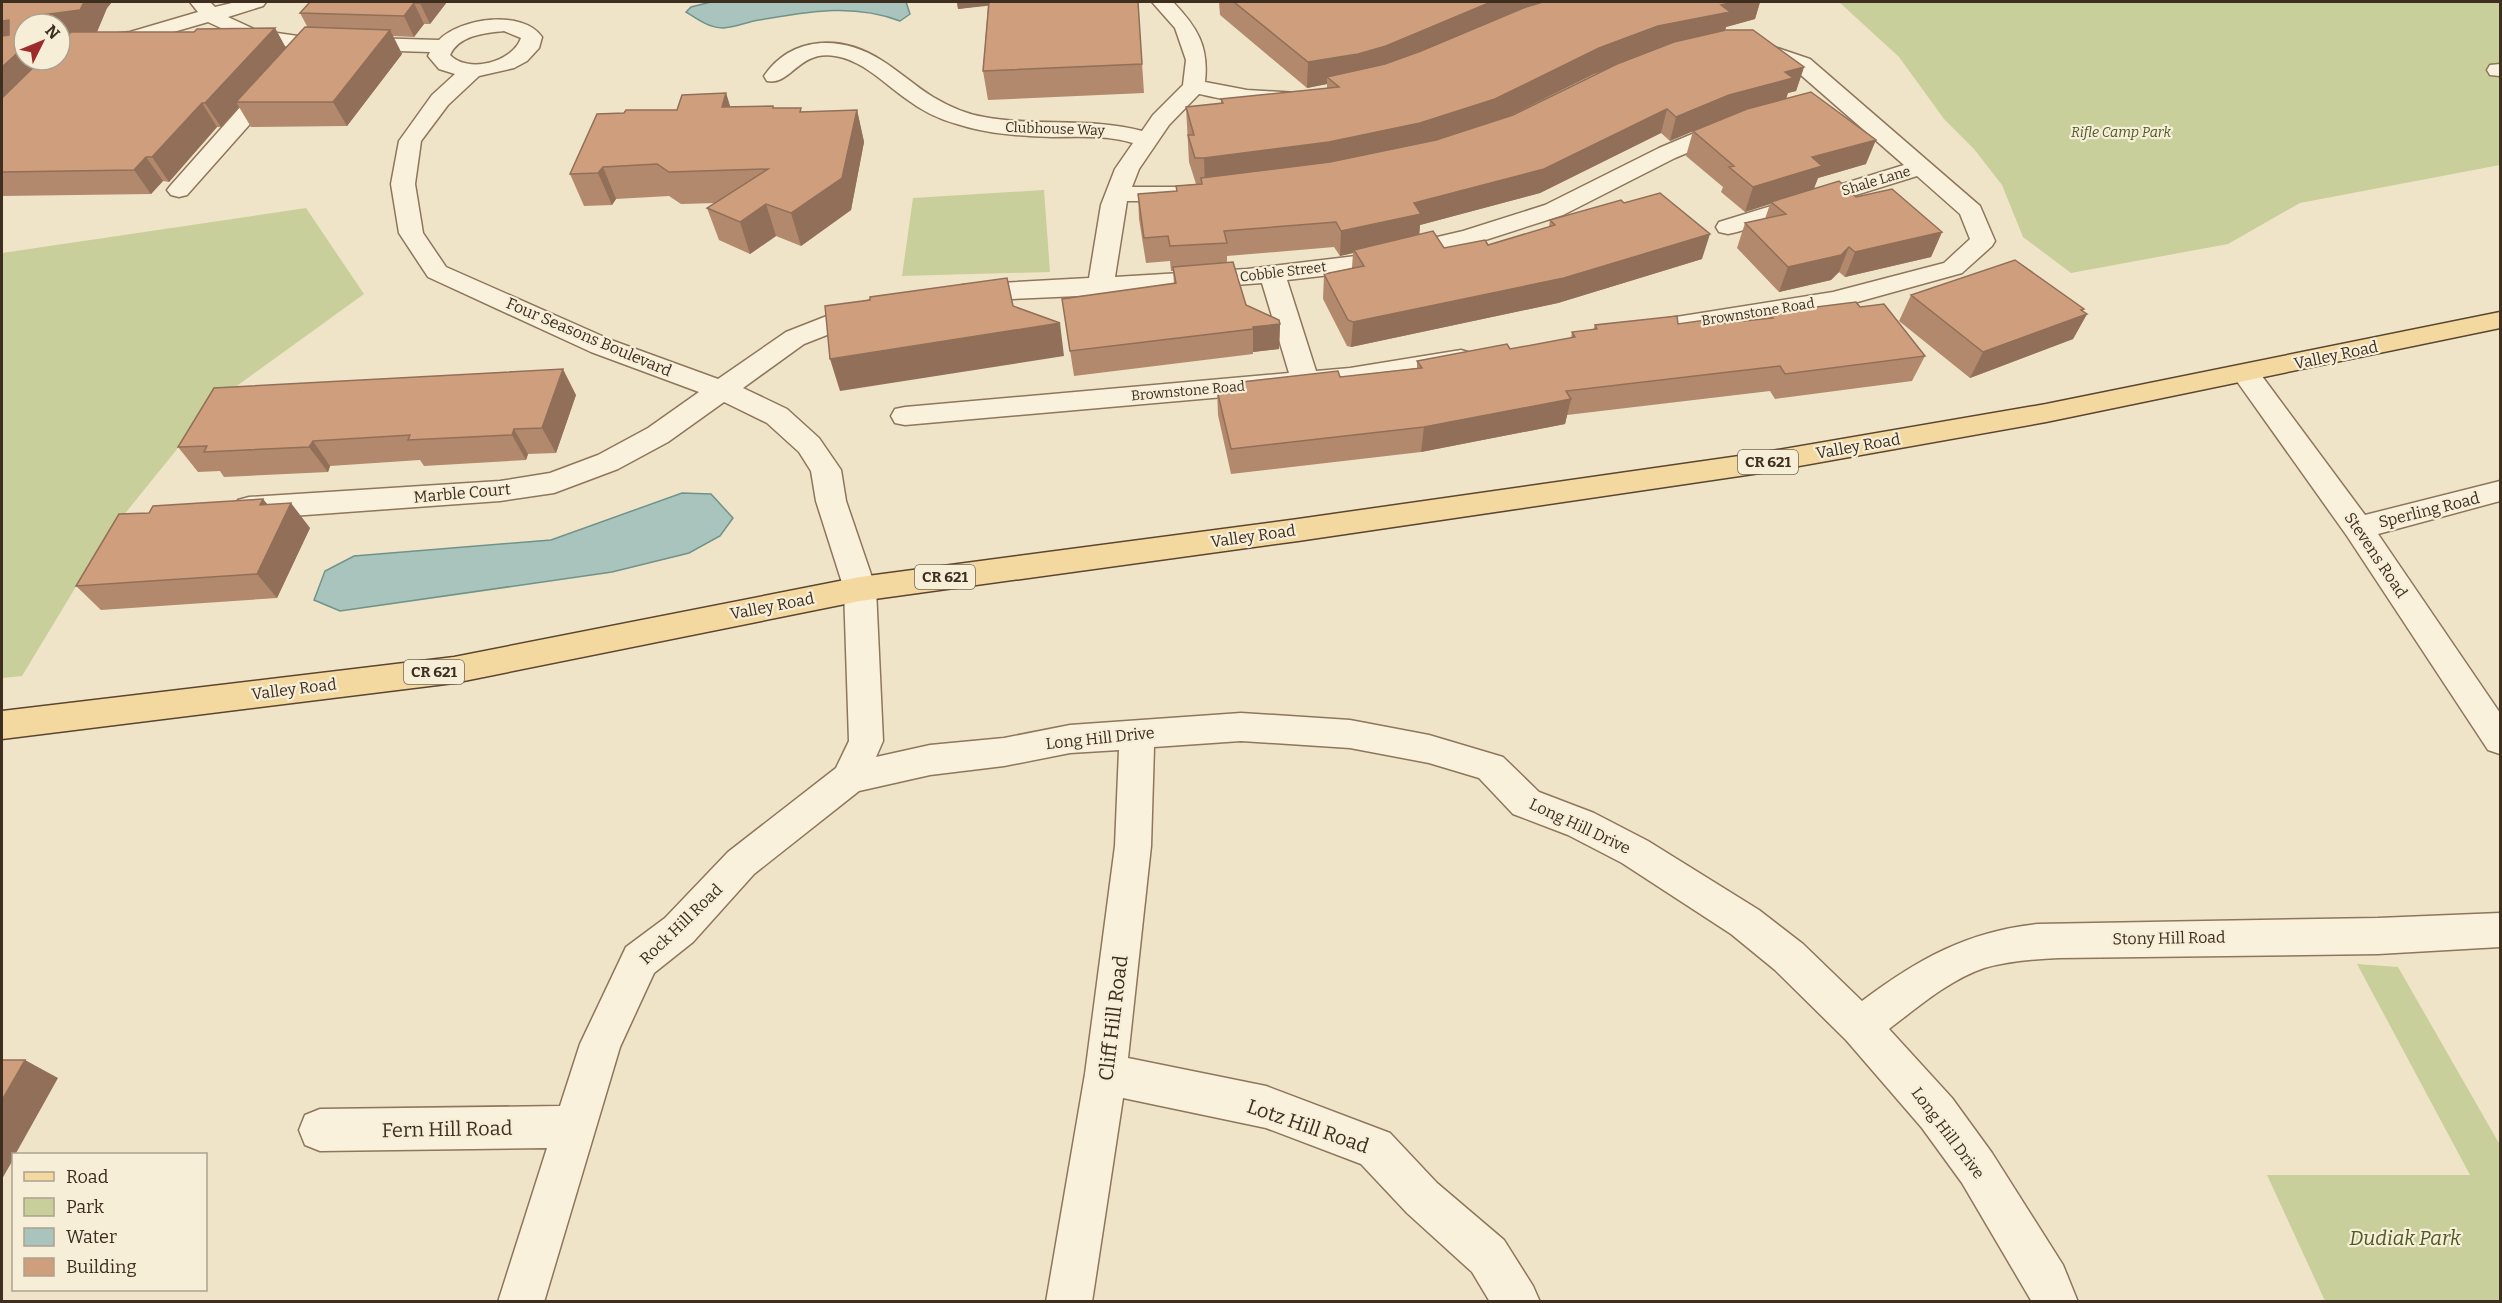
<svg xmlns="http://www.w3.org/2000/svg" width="2502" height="1303" font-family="Bitter,serif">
<rect width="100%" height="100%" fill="#f0e4c8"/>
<path fill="#c9cf9b" d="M 1839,2 L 2500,2 L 2500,165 L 2300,203 L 2228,244 L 2071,273 L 2023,237 L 2002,185 L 1974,149 L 1944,119 L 1899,57 Z
M 1044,190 L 1050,272 L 902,276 L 913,198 Z
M 306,208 L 364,294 L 216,401 L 106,537 L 22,676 L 2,678 L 2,253 Z
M 2357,964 L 2398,967 L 2500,1145 L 2500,1301 L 2325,1301 L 2267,1175 L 2470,1175 Z"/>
<path fill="#a9c4bc" stroke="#6f938a" stroke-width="1.5" d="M 711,2 L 906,2 L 910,14 L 900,21 C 852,3 808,12 759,20 C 747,22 735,27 723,28 C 709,28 697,19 686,12 L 691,7 Z
M 682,493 L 711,494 L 733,518 L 720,536 L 689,553 L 612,572 L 340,611 L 314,600 L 325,571 L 354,556 L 551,540 Z"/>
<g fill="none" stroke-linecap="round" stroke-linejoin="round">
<g stroke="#8d765c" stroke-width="3">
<path id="minor" d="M 190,2 L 210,2 L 215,7 L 236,2 L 266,2 L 263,6 L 228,17 L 256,30 L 298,36 L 439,40 C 460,18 523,9 542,37 L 539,48 L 527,61 L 514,68 L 479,76 L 448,105 L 421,141 L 415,184 L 423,233 L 446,267 L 611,340 L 718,379 L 786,332 L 860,303 L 869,301 L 878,303 L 882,309 L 878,315 L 804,344 L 743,388 L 787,409 L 819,438 L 841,470 L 846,501 L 876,589 L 883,741 L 876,757 L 930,745 L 1004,738 L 1070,725 L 1241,713 L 1350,720 L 1429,735 L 1503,757 L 1539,792 L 1594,813 L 1648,841 L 1759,910 L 1803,944 L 1862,1001 C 1918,959 1968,931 2038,924 L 2378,918 L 2500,913 L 2500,947 L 2378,954 L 2059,958 C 2034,959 2008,961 1984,968 C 1949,980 1918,1007 1889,1029 L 1952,1098 L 1992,1153 L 2063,1265 L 2078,1302 L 2032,1302 L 1962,1183 L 1922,1128 L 1846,1040 L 1775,970 L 1731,934 L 1622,863 L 1568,835 L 1513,814 L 1479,778 L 1429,763 L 1350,748 L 1241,741 L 1154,747 L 1151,846 L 1128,1058 L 1266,1086 L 1390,1133 L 1437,1183 L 1504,1240 L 1533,1286 L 1540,1302 L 1490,1302 L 1472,1272 L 1407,1213 L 1361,1164 L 1266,1128 L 1123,1098 L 1092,1302 L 1046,1302 L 1085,1074 L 1115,846 L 1119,750 L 1070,753 L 1004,766 L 930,775 L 859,791 L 754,874 L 693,942 L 654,973 L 620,1047 L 544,1302 L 498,1302 L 547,1148 L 320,1151 L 305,1145 L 299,1130 L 305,1115 L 320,1109 L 560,1106 L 580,1044 L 626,947 L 665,918 L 728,852 L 836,768 L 849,741 L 844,589 L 816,501 L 811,471 L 799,452 L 767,423 L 724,402 L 668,442 L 618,469 L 554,493 L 500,501 L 249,519 L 238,516 L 234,508 L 238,500 L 249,497 L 500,481 L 550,473 L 598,455 L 648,428 L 699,392 L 591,352 L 428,277 L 399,233 L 391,184 L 399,141 L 432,95 L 455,74 L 439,69 L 428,56 L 430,52 L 298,48 L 251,42 L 208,22 L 132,44 L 60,52 L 60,40 L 130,32 L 198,12 ZM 504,31 L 521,38 C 513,62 468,74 450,55 C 459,35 485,33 504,31 Z
M 1152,2 L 1173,2 C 1197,27 1209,46 1205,82 L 1247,90 L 1298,93 L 1301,98 L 1298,103 C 1266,111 1230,100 1199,94 L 1169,125 L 1139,169 L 1132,187 L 1184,187 L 1192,189 L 1196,194 L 1192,199 L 1184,201 L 1127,201 L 1115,277 L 1247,269 L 1356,256 L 1463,231 L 1545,205 L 1659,148 L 1723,121 L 1731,119 L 1739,121 L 1742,126 L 1739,131 L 1675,158 L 1563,215 L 1479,242 L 1356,272 L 1287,280 L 1316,371 L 1350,368 L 1461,350 L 1471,353 L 1475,359 L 1471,365 L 1350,386 L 905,425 L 895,423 L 891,416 L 895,409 L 905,407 L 1289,373 L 1262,283 L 1101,295 L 964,301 L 955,299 L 951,293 L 955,287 L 964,285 L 1089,278 L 1101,205 L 1115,169 L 1133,143 C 1106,135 1080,137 1052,137 C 1020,136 988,134 957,124 C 938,119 921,110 905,98 C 884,83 862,60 835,56 C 798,50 791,86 767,81 L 764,76 C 792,35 842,35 881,60 C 899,71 915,86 933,97 C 948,106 966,114 984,117 C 1036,127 1090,117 1142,131 L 1153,115 L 1183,85 L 1186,60 L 1175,28 Z
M 1754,40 L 1810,59 L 1980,206 L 1995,241 L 1992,246 L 1962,273 L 1843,306 L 1657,336 L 1648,334 L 1644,328 L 1648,322 L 1657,320 L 1833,292 L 1944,263 L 1970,239 L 1960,214 L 1917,176 L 1737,232 L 1728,234 L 1719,232 L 1716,227 L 1719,222 L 1904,165 L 1794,69 L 1747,50 L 1743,46 L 1747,42 Z
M 2500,64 L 2500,76 L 2490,75 L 2487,70 L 2490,65 Z
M 274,76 L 282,78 L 285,83 L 282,88 L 187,195 L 179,197 L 171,195 L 167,190 L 171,185 L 266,78 Z
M 2246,365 L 2256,368 L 2365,515 L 2500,481 L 2500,501 L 2378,534 L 2500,713 L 2500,754 L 2488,750 L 2347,536 L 2236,380 L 2232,374 L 2236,368 Z"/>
</g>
<g stroke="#5b4430" stroke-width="3">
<path id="major" d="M 2500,312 L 2500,328 L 2046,422 L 1760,473 L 1298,541 L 860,601 L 454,683 L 2,739 L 2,711 L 454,657 L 860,577 L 1298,519 L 1760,453 L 2046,404 Z"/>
</g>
<use href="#minor" fill="#faf1dc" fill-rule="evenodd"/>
<use href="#major" fill="#f3d9a0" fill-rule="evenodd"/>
</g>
<path fill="#b2896c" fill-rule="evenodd" d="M 2,2 L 114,2 L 112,2 L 107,8 L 97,32 L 194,32 L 275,28 L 286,48 L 308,28 L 300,13 L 310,2 L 447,2 L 430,24 L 424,24 L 414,37 L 393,36 L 402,54 L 347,126 L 251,127 L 239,107 L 221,127 L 217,127 L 169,182 L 163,181 L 151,194 L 2,196 ZM 24,24 L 60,24 L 60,38 L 65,38 L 60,60 Z
M 957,2 L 1138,2 L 1144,93 L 988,100 L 983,71 L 988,5 L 958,9 Z
M 1219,2 L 1760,2 L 1755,19 L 1726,27 L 1725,31 L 1804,67 L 1796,91 L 1788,93 L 1786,98 L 1866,164 L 1818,178 L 1814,188 L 1856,197 L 1942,232 L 1931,257 L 1845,277 L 1839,272 L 1831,280 L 1779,292 L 1737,248 L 1745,223 L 1765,219 L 1770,204 L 1745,212 L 1721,192 L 1723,187 L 1686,156 L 1693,131 L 1670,141 L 1661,133 L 1540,193 L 1420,225 L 1419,234 L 1444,248 L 1488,245 L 1549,227 L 1550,220 L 1702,259 L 1558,303 L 1351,347 L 1347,346 L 1323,299 L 1324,274 L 1352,268 L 1353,253 L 1340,256 L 1334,247 L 1227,256 L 1227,263 L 1246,305 L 1280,324 L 1279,349 L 1253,352 L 1253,354 L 1074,376 L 1062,299 L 1174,284 L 1173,271 L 1171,271 L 1170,261 L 1146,263 L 1139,219 L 1138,194 L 1177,191 L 1176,186 L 1196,184 L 1189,162 L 1186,107 L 1221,104 L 1221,99 L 1327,88 L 1327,84 L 1307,88 L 1220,15 ZM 1606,70 L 1510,115 L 1594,74 Z
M 726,93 L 730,107 L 774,108 L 802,112 L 857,110 L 864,142 L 851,210 L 801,246 L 776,236 L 750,254 L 719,240 L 707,208 L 716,203 L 681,204 L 669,196 L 616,199 L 612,205 L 584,206 L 570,174 L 624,113 L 677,110 Z
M 1911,295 L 2083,311 L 2087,314 L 2073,339 L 1970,378 L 1899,321 Z
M 1860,307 L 1925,356 L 1912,381 L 1775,399 L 1770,391 L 1567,415 L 1565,424 L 1421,452 L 1231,474 L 1218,415 L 1217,390 L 1242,387 L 1242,382 L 1340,377 L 1417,368 L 1417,361 L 1510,349 L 1571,338 L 1572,332 L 1593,330 L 1595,325 L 1716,324 L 1767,318 L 1769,313 Z
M 576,395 L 556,453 L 528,454 L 526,460 L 424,466 L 420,460 L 330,466 L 328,472 L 224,477 L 220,471 L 198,472 L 178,447 Z
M 263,499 L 268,505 L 310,528 L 277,598 L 101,610 L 76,586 L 149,513 Z"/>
<path fill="#916f58" d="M 84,2 L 114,2 L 112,2 L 107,8 L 96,34 L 60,38 L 60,24 L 42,24 L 42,15 Z
M 421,2 L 447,2 L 430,24 L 420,3 Z
M 957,2 L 994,2 L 995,5 L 958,9 Z
M 1491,2 L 1557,2 L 1384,71 L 1327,77 L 1327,84 L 1307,88 L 1308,62 Z
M 1734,2 L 1760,2 L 1755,19 L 1726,27 L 1723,38 L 1652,52 L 1594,74 L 1491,125 L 1417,149 L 1205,185 L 1204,158 L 1599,48 L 1658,26 Z
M 414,3 L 424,24 L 414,37 L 404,16 Z
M 2,17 L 9,20 L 24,41 L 2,46 Z
M 275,28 L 288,52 L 236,102 L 239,107 L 221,127 L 205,103 Z
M 390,30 L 402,54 L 347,126 L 333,102 Z
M 24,47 L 24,60 L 52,60 L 2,108 L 2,67 Z
M 1804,67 L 1796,91 L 1788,93 L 1785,102 L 1722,119 L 1670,141 L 1676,117 L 1785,72 Z
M 726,93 L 736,125 L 722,107 Z
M 202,103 L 217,127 L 169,182 L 152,157 Z
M 1667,109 L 1661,133 L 1540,193 L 1420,225 L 1419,239 L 1354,250 L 1353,253 L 1340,256 L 1341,231 L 1414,203 Z
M 857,110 L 864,142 L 851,210 L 801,246 L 791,213 Z
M 1876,140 L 1866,164 L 1818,178 L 1813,191 L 1771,202 L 1770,204 L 1745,212 L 1753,187 L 1812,157 Z
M 146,157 L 163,181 L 151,194 L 134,170 Z
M 603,167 L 616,199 L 612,205 L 598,173 Z
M 766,204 L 776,236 L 750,254 L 740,222 Z
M 1942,232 L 1931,257 L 1845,277 L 1855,252 Z
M 1710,234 L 1702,259 L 1558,303 L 1351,347 L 1353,322 Z
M 1849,247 L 1839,272 L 1831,280 L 1779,292 L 1788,267 Z
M 2084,309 L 2079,317 L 2087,314 L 2073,339 L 1970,378 L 1983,352 Z
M 1060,323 L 1064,356 L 840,391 L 830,359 Z
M 1280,324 L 1279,349 L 1253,352 L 1253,327 Z
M 563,369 L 576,395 L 556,453 L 542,428 Z
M 1571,399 L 1565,424 L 1421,452 L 1424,427 Z
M 514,429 L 528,454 L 526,460 L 512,435 Z
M 313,441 L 330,466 L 328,472 L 309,447 Z
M 263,499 L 282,523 L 291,503 L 310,528 L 277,598 L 257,574 L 260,505 Z
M 25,1060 L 58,1078 L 15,1155 L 14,1155 L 14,1158 L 2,1179 L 2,1100 Z"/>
<path fill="#cf9f7d" stroke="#916f58" stroke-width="1.5" d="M 2,2 L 84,2 L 80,10 L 42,15 L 42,24 L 24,24 L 24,47 L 2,67 L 2,36 L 9,35 L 9,20 L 2,21 Z
M 310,2 L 421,2 L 420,3 L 414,3 L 404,16 L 300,13 Z
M 989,2 L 1138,2 L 1142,64 L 983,71 Z
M 1234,2 L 1491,2 L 1386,46 L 1358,54 L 1308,62 Z
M 1543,2 L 1734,2 L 1721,5 L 1730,12 L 1658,26 L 1599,48 L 1495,99 L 1420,123 L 1329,142 L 1204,158 L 1195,158 L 1188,135 L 1194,135 L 1186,107 L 1223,103 L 1221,99 L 1339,87 L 1327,77 L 1385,64 L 1421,51 L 1526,7 Z
M 305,27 L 390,30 L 333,102 L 236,102 Z
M 275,28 L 205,103 L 202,103 L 152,157 L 146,157 L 134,170 L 2,172 L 2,98 L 41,60 L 60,60 L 60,43 L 71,32 L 194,32 L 197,29 Z
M 1726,30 L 1753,30 L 1804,67 L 1785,72 L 1793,78 L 1729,95 L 1676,117 L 1667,109 L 1544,169 L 1414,203 L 1421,214 L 1341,231 L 1336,222 L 1224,231 L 1227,243 L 1170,246 L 1168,236 L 1144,238 L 1138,194 L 1177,191 L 1176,186 L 1202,184 L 1201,178 L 1330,162 L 1436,140 L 1513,115 L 1617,64 L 1674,42 Z
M 1811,92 L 1876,140 L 1812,157 L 1822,166 L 1753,187 L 1729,167 L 1734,166 L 1693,131 L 1747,109 Z
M 726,93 L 722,107 L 773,106 L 773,108 L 801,108 L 800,112 L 857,110 L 842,178 L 791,213 L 766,204 L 740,222 L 707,208 L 768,169 L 669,172 L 657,164 L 603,167 L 598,173 L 570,174 L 597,114 L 624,113 L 626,110 L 677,110 L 682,95 Z
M 1839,181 L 1856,197 L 1892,189 L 1942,232 L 1855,252 L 1849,247 L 1841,255 L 1788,267 L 1745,223 L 1786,214 L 1771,202 Z
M 1660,193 L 1710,234 L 1564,278 L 1353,322 L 1348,320 L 1324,274 L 1364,266 L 1354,250 L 1433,231 L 1444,248 L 1485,240 L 1488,245 L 1555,225 L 1550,220 L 1621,200 L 1624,203 Z
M 2015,260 L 2084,309 L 2081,310 L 2087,314 L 1983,352 L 1911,295 Z
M 1233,262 L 1246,305 L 1279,320 L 1280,324 L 1253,327 L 1253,329 L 1070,351 L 1062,299 L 1176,283 L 1173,267 Z
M 1007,278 L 1013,306 L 1060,323 L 830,359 L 825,306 L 870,300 L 870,297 Z
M 1856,302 L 1860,307 L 1884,304 L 1925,356 L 1785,374 L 1780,366 L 1566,391 L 1571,399 L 1424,427 L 1231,449 L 1217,390 L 1243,387 L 1242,382 L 1338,371 L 1340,377 L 1422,368 L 1417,361 L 1507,344 L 1510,349 L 1575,337 L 1572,332 L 1597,329 L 1595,325 L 1677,316 L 1678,324 L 1713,319 L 1716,324 L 1773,318 L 1769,313 Z
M 563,369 L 542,428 L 514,429 L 512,435 L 408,440 L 410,435 L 313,441 L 309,447 L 204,452 L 207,446 L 178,447 L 214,388 Z
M 263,499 L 260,505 L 291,503 L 257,574 L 76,586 L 119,514 L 149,513 L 153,506 Z
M 2,1060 L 25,1060 L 2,1100 Z"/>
<g text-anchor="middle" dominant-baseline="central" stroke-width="4.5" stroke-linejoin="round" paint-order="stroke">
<g font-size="14" fill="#3d2e20" stroke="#f7eed8">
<text transform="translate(1055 129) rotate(2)">Clubhouse Way</text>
<text transform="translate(1876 181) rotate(-17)">Shale Lane</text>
<text transform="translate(1283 272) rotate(-7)">Cobble Street</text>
<text transform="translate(1758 312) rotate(-9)">Brownstone Road</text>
<text transform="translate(1188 391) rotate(-5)">Brownstone Road</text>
</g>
<g font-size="14" font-style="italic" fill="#4d5a26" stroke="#f7eed8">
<text x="2121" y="132">Rifle Camp Park</text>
</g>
<g fill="#f7eed8" stroke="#756857" stroke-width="1.5">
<rect x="1738" y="450" width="60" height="24" rx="4.5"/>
<rect x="915" y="565" width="60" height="24" rx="4.5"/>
<rect x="404" y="660" width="60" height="24" rx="4.5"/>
</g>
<g font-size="15" font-weight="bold" fill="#3d2e20">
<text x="1768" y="462">CR 621</text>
<text x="945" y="577">CR 621</text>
<text x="434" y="672">CR 621</text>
</g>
<g font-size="16" fill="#3d2e20" stroke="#f7eed8">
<text transform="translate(589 337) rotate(23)">Four Seasons Boulevard</text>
<text transform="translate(2336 355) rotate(-12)">Valley Road</text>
<text transform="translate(1858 446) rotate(-10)">Valley Road</text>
<text transform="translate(462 493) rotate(-5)">Marble Court</text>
<text transform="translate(2429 510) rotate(-14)">Sperling Road</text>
<text transform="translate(1253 536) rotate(-8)">Valley Road</text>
<text transform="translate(2376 555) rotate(56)">Stevens Road</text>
<text transform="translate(772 606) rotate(-11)">Valley Road</text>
<text transform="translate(294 689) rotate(-7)">Valley Road</text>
<text transform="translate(1100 738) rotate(-6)">Long Hill Drive</text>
<text transform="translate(1580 826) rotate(25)">Long Hill Drive</text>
<text transform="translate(681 924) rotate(-44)">Rock Hill Road</text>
<text transform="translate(2169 938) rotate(-1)">Stony Hill Road</text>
<text transform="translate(1948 1133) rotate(53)">Long Hill Drive</text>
</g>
<g font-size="20" fill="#3d2e20" stroke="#f7eed8">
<text transform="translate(1113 1018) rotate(-83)">Cliff Hill Road</text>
<text transform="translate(1308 1126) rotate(19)">Lotz Hill Road</text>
<text transform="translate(447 1129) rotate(-1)">Fern Hill Road</text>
</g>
<g font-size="20" font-style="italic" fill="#4d5a26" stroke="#f7eed8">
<text x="2405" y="1238">Dudiak Park</text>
</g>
</g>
<rect width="2502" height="1303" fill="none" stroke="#3d2e20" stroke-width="6"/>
<rect x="12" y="1153" width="195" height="138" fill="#f7eed8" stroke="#ada18e" stroke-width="1.5"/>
<rect x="24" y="1172" width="30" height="9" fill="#f3d9a0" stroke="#ada18e" stroke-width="1.5"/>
<text x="66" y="1183" font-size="18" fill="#3d2e20">Road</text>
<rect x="24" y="1198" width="30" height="18" fill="#c9cf9b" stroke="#ada18e" stroke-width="1.5"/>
<text x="66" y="1213" font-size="18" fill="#3d2e20">Park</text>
<rect x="24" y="1228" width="30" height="18" fill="#a9c4bc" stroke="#ada18e" stroke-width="1.5"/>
<text x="66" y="1243" font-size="18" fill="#3d2e20">Water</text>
<rect x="24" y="1258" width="30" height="18" fill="#cf9f7d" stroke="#ada18e" stroke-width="1.5"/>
<text x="66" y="1273" font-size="18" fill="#3d2e20">Building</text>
<g transform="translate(42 42) rotate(47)"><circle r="28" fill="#f7eed8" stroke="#ada18e" stroke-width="1.5"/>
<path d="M0-4.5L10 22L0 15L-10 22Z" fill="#9e2a2b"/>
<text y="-9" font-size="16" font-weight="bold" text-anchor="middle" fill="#3d2e20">N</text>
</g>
</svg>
